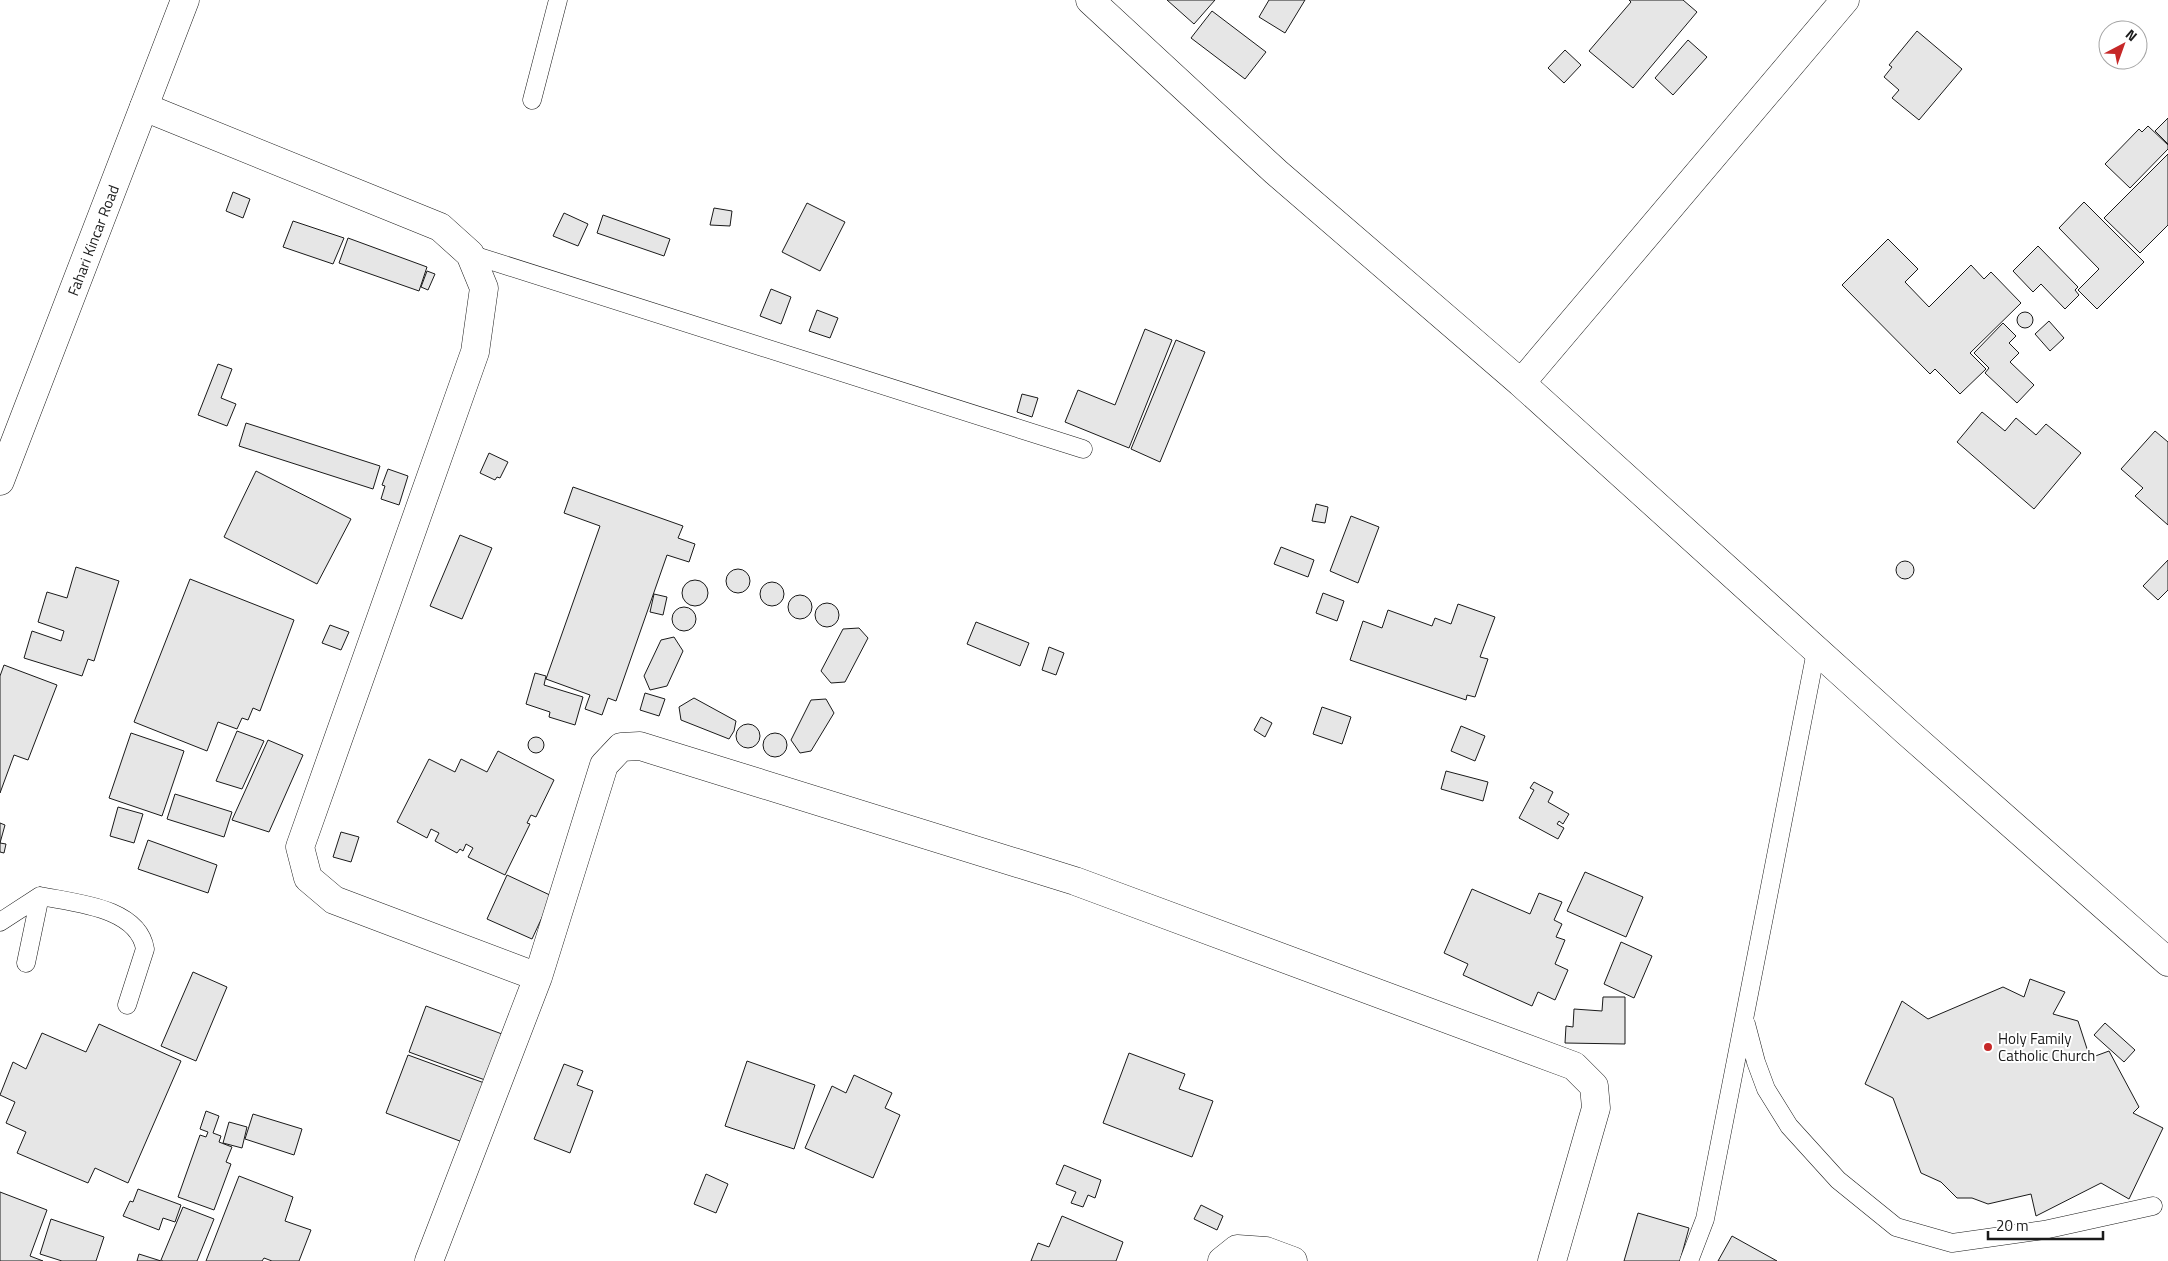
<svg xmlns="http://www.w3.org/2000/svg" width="2168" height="1261" font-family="'Titillium Web',sans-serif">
<rect width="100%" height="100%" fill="#fff"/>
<path fill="#e6e6e6" stroke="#1a1a1a" d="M 1167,0 L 1215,0 L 1194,24 Z
M 1269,0 L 1305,0 L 1285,33 L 1259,17 Z
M 1629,0 L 1683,0 L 1697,12 L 1633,88 L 1589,51 L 1631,2 Z
M 1212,11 L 1266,52 L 1245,79 L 1191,38 Z
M 1917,31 L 1962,69 L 1919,120 L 1892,98 L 1899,90 L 1884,77 L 1892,67 L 1889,65 Z
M 1688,40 L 1707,57 L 1673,95 L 1655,78 Z
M 1565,50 L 1581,65 L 1564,83 L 1548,68 Z
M 2168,118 L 2168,144 L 2155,131 Z
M 2148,126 L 2168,145 L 2168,149 L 2130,188 L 2105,164 L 2139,129 L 2142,132 Z
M 2168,154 L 2168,225 L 2140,253 L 2104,218 Z
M 233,192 L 250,199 L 243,218 L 226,211 Z
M 2084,202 L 2144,262 L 2097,309 L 2078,290 L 2099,269 L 2059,228 Z
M 807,203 L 845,222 L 820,271 L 782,252 Z
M 714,208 L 732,211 L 730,226 L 710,225 Z
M 564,213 L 588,224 L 578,246 L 553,236 Z
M 603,215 L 670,239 L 664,256 L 597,233 Z
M 293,221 L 344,238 L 333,264 L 283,247 Z
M 348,238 L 427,267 L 419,291 L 339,263 Z
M 1888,239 L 1918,269 L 1905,282 L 1929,307 L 1971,265 L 1984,279 L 1991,272 L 2021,303 L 1970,353 L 1986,369 L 1960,394 L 1935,369 L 1930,374 L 1842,285 Z
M 2038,246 L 2078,287 L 2075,290 L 2079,295 L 2065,309 L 2041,284 L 2033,292 L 2013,271 Z
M 427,271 L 435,274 L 428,290 L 421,287 Z
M 771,289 L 791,297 L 781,324 L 760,316 Z
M 817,310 L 838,318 L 830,338 L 809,331 Z
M2017 320a8 8 0 1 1 16 0a8 8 0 1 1-16 0Z
M 2049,321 L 2064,338 L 2050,351 L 2035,334 Z
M 2003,323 L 2016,336 L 2009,343 L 2019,353 L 2010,362 L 2034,385 L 2017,403 L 1985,373 L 1989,368 L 1974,353 Z
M 1145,329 L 1172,340 L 1129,448 L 1065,422 L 1078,390 L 1115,405 Z
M 1176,340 L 1205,352 L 1160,462 L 1131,449 Z
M 218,364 L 232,369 L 221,398 L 236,404 L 227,426 L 198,415 Z
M 1022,394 L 1038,398 L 1032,417 L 1017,412 Z
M 1982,412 L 2005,431 L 2016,418 L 2036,435 L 2046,424 L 2081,453 L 2034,509 L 1957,442 Z
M 246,423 L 380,466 L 373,489 L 239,446 Z
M 2155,431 L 2168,442 L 2168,525 L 2135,496 L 2143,488 L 2121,469 Z
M 489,453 L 508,462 L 500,478 L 497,477 L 495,480 L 480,473 Z
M 388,469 L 408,476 L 399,505 L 381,499 L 385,486 L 382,485 Z
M 256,471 L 351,519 L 317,584 L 224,537 Z
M 573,487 L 683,526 L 678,538 L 695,544 L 689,562 L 667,555 L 616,701 L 608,698 L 602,715 L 585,709 L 590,695 L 546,679 L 600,526 L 564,513 Z
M 1316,504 L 1328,507 L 1325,523 L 1312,521 Z
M 1351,516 L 1379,527 L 1358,583 L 1330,571 Z
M 460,535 L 492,548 L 462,619 L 430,606 Z
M 1281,547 L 1314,560 L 1308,577 L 1274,564 Z
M 2168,560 L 2168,590 L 2158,600 L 2143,586 Z
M1896 570a9 9 0 1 1 18 0a9 9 0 1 1-18 0Z
M 76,567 L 119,581 L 94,661 L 88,659 L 82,676 L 24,658 L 32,631 L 61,641 L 64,631 L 38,622 L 47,592 L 67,598 Z
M726 581a12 12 0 1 1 24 0a12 12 0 1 1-24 0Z
M 190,579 L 294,620 L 260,711 L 253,708 L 248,720 L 242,718 L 237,729 L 218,722 L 207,751 L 134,722 Z
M682 593a13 13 0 1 1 26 0a13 13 0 1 1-26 0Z
M760 594a12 12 0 1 1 24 0a12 12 0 1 1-24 0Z
M 1323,593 L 1344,601 L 1337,621 L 1316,613 Z
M 654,594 L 667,597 L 663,615 L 650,612 Z
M788 607a12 12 0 1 1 24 0a12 12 0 1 1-24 0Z
M815 615a12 12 0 1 1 24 0a12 12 0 1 1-24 0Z
M 1458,604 L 1495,617 L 1480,657 L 1488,659 L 1475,697 L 1467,695 L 1466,700 L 1350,660 L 1363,621 L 1382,628 L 1388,610 L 1432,626 L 1435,618 L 1451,624 Z
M672 619a12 12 0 1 1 24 0a12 12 0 1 1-24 0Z
M 976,622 L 1029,643 L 1020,666 L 967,644 Z
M 330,625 L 349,632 L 341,650 L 322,643 Z
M 859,628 L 868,638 L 845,682 L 831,683 L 821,671 L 843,629 Z
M 674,637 L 683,651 L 667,686 L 650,690 L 644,676 L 661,640 Z
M 1049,647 L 1064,653 L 1056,675 L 1042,670 Z
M 4,665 L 57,685 L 28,760 L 14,755 L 0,793 L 0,676 Z
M 535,673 L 546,676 L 544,685 L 583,697 L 575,725 L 549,717 L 550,712 L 526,704 Z
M 645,693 L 665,699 L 659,716 L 640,710 Z
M 694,698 L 736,721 L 734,731 L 729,739 L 681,720 L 679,707 Z
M 826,699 L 834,713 L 811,751 L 800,753 L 791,740 L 811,700 Z
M 1322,707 L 1351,717 L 1342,744 L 1313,734 Z
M 1261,717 L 1272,723 L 1265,737 L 1254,730 Z
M736 736a12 12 0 1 1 24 0a12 12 0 1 1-24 0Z
M 1461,726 L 1485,736 L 1475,761 L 1451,751 Z
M 237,731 L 264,741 L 242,789 L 216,781 Z
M 131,733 L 184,751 L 162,816 L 109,798 Z
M763 745a12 12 0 1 1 24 0a12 12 0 1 1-24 0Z
M528 745a8 8 0 1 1 16 0a8 8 0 1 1-16 0Z
M 268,740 L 303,755 L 269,832 L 232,820 Z
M 498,751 L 554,780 L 536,817 L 531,815 L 527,823 L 530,824 L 505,875 L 468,857 L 473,848 L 466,844 L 463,851 L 460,849 L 457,853 L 435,841 L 439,833 L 431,829 L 427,838 L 397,822 L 429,759 L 455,772 L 461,759 L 487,772 Z
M 1446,771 L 1488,782 L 1483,801 L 1441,789 Z
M 1534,782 L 1553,792 L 1548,802 L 1569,814 L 1563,824 L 1559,821 L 1557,824 L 1564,828 L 1558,839 L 1519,818 L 1534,790 L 1530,788 Z
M 175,794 L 232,812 L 224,837 L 167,819 Z
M 118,807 L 143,814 L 134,843 L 110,836 Z
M 0,823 L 5,825 L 0,843 L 6,844 L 4,853 L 0,852 Z
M 341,832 L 359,837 L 351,862 L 333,857 Z
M 148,840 L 217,865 L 208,893 L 138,869 Z
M 1585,872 L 1643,897 L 1626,937 L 1567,911 Z
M 507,875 L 552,896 L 532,939 L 487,919 Z
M 1472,889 L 1530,914 L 1539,893 L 1562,902 L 1554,920 L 1562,924 L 1556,937 L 1565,940 L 1555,964 L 1568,970 L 1555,1000 L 1538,992 L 1532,1006 L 1463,975 L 1468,964 L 1444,953 Z
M 1621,942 L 1652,956 L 1634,998 L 1604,984 Z
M 193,972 L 227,987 L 196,1061 L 161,1046 Z
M 2030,979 L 2065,992 L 2053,1014 L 2078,1021 L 2090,1058 L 2109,1051 L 2139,1107 L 2133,1113 L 2163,1128 L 2129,1199 L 2101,1183 L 2036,1216 L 2031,1194 L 1988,1204 L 1972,1198 L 1957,1198 L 1941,1182 L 1921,1173 L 1893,1098 L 1865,1084 L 1902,1001 L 1928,1019 L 2003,987 L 2024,997 Z
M 1603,997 L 1625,997 L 1625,1044 L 1565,1043 L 1566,1026 L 1573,1027 L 1574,1009 L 1602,1011 Z
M 426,1006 L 502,1034 L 485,1080 L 409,1052 Z
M 2105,1023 L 2135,1050 L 2124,1062 L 2094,1035 Z
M 99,1024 L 181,1061 L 128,1183 L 95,1168 L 88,1183 L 17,1153 L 26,1132 L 6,1123 L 15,1102 L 0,1095 L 13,1062 L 26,1069 L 42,1033 L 86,1052 Z
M 1129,1053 L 1185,1074 L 1179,1089 L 1213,1101 L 1192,1157 L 1103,1123 Z
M 408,1055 L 487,1084 L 465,1143 L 386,1113 Z
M 747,1061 L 815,1085 L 794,1149 L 725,1126 Z
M 564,1064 L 583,1071 L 577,1085 L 593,1091 L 570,1153 L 534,1139 Z
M 854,1075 L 892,1093 L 885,1108 L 900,1115 L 873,1178 L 805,1148 L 832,1086 L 846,1093 Z
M 206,1111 L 219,1116 L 213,1133 L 221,1136 L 219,1142 L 232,1147 L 226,1162 L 231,1164 L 214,1210 L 178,1197 L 200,1135 L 206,1137 L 208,1132 L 200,1129 Z
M 253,1114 L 302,1129 L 294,1155 L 245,1139 Z
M 229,1122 L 247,1127 L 242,1148 L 223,1143 Z
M 1064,1165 L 1101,1180 L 1095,1198 L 1088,1195 L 1083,1207 L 1071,1203 L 1076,1192 L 1056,1184 Z
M 706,1174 L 728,1184 L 716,1213 L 694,1204 Z
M 239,1176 L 293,1197 L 285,1221 L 311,1230 L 299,1261 L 272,1261 L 264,1258 L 262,1261 L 206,1261 Z
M 138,1189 L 181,1205 L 175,1222 L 163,1218 L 159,1230 L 123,1216 L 130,1201 L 133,1202 Z
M 0,1192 L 47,1210 L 30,1256 L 43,1261 L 0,1261 Z
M 1201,1205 L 1223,1216 L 1217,1230 L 1194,1219 Z
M 183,1207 L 214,1219 L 197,1261 L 163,1261 L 161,1260 Z
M 1638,1213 L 1689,1228 L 1680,1261 L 1624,1261 Z
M 1062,1216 L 1123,1242 L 1116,1261 L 1031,1261 L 1038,1243 L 1049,1247 Z
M 51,1219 L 104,1237 L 96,1261 L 62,1261 L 40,1254 Z
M 1732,1236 L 1777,1261 L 1718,1261 Z
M 139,1254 L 161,1261 L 137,1261 Z"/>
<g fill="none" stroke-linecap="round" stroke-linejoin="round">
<g stroke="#1a1a1a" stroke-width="19">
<path id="lane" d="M 532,100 L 558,0
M 470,254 L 1083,449
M 0,922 L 40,896 C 74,903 138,907 145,949 L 127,1005
M 26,963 L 40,896
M 1746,1024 L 1756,1062 L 1766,1089 L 1789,1126 L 1838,1180 L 1896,1227 L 1952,1243 L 2044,1230 L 2153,1206
M 1689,1261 L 1705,1219 L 1816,651"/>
</g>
<g stroke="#1a1a1a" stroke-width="29">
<path id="street" d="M 1090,0 L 1276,172 L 1521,383 L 1906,731 L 2168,962
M 144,107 L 440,227 L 470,254 L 484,288 L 475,352 L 300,847 L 308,878 L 334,900 L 538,977
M 1521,383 L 1845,0
M 429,1261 L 538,977 L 604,765 L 621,747 L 640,746 L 1075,881 L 1574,1066 L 1594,1086 L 1596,1108 L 1552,1261
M 1222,1261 L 1237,1249 L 1266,1251 L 1293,1261"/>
</g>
<g stroke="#1a1a1a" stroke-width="29">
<g id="secondary">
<path id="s1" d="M 0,481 L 185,0"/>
</g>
</g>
<use href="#lane" stroke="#fff" stroke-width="18"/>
<use href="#street" stroke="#fff" stroke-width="28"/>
<use href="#secondary" stroke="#fff" stroke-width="28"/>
</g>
<circle fill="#c62828" stroke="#fff" stroke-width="2" cx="1988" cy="1047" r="5"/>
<g text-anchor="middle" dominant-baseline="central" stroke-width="4" stroke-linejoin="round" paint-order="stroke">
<g font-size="15" fill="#1a1a1a" stroke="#fff">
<text stroke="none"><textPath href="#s1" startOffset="258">Fahari Kincar Road</textPath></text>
</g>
<g font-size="15" fill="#1a1a1a" stroke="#fff" text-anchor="start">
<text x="1998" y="1038">Holy Family<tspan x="1998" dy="17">Catholic Church</tspan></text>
</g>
</g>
<g transform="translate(2123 45) rotate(41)"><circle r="24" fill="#ffffff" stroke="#a3a3a3"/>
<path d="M0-4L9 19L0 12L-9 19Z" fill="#c62828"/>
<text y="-8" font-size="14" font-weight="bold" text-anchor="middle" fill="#1a1a1a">N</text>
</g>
<path d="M1988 1231v8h115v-8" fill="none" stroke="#1a1a1a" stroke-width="2.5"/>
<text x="1996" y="1231" font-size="15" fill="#1a1a1a" stroke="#ffffff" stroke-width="4" paint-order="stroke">20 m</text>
</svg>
